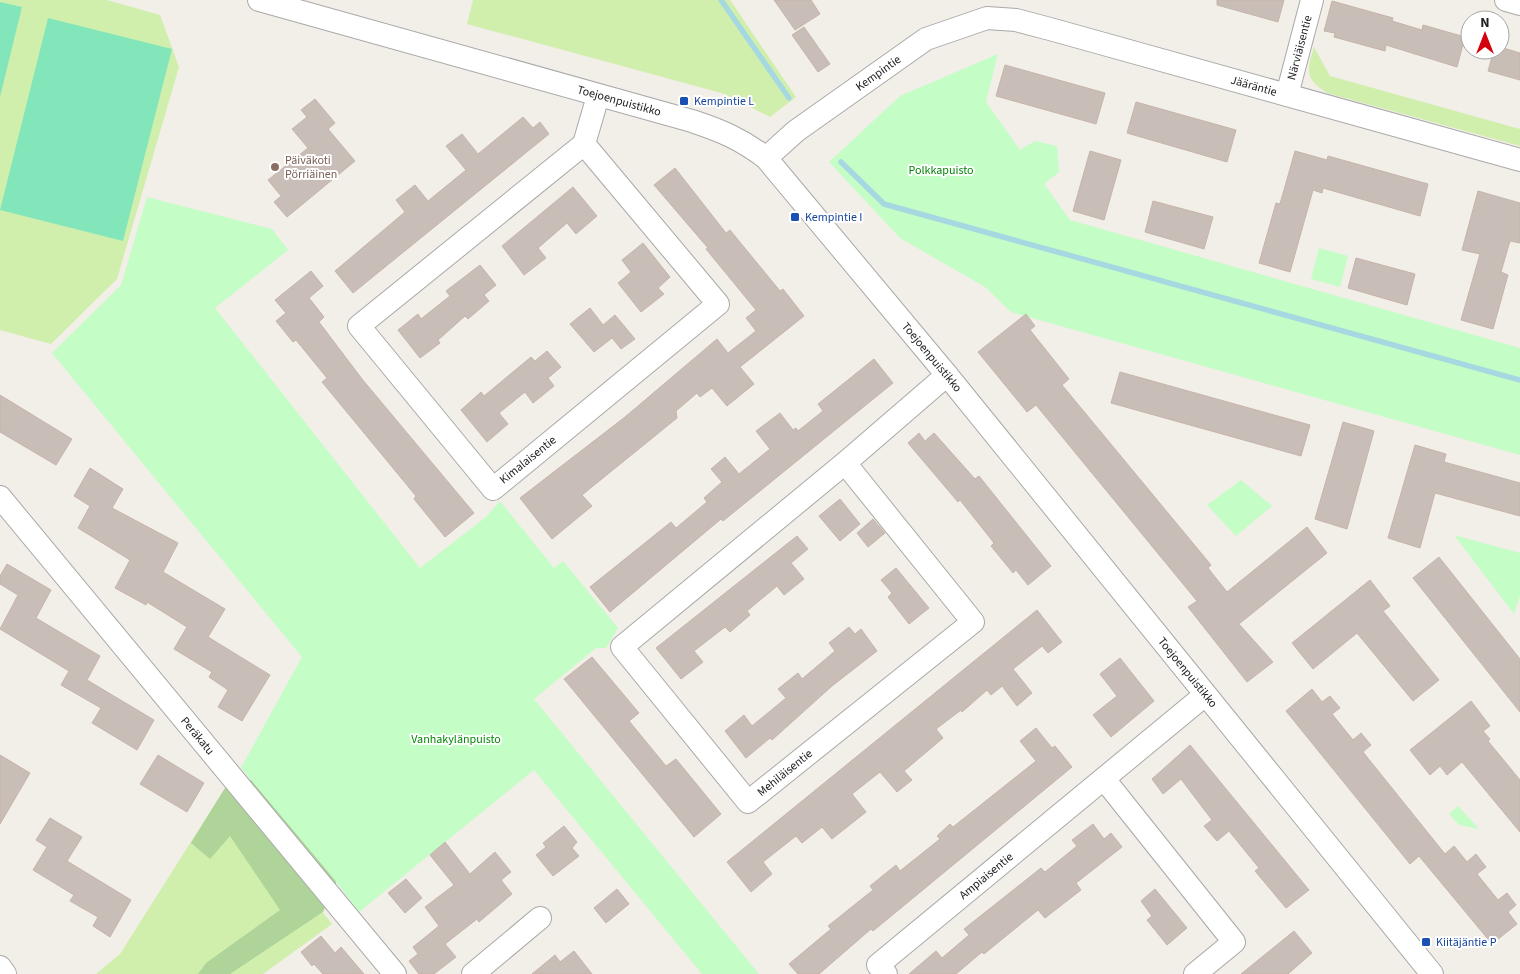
<svg xmlns="http://www.w3.org/2000/svg" width="1520" height="974" font-family="'Source Sans 3',sans-serif">
<rect width="100%" height="100%" fill="#f2eee8"/>
<path fill="#d1efac" d="M 0,0 L 107,0 L 160,15 L 179,67 L 117,279 L 51,344 L 0,330 Z
M 473,0 L 730,0 L 796,97 L 770,117 L 725,94 L 467,24 Z
M 1314,47 L 1330,76 L 1520,129 L 1520,146 L 1327,93 C 1304,78 1307,71 1314,47 Z
M 225,788 L 332,924 L 263,974 L 96,974 L 120,954 Z"/>
<path fill="#afd49a" d="M 271,774 L 345,863 L 323,912 L 230,974 L 198,974 L 206,963 L 280,910 L 230,836 L 210,859 L 191,843 L 225,788 Z"/>
<path fill="#c4fdc6" d="M 998,54 L 986,102 L 1020,150 L 1035,141 L 1057,146 L 1059,172 L 1044,184 L 1070,220 L 1520,348 L 1520,455 L 1011,312 L 985,287 L 900,238 L 829,162 L 900,96 Z
M 147,197 L 272,229 L 288,250 L 215,308 L 420,568 L 486,517 L 500,501 L 554,568 L 563,561 L 618,628 L 606,648 L 596,648 L 534,699 L 759,974 L 702,974 L 534,770 L 359,912 L 334,879 L 241,768 L 302,657 L 52,353 L 121,285 Z
M 1319,248 L 1348,256 L 1340,287 L 1311,279 Z
M 1241,480 L 1272,506 L 1236,536 L 1207,505 Z
M 1454,535 L 1520,553 L 1520,596 L 1514,614 Z
M 1458,806 L 1479,829 L 1459,825 L 1449,814 Z"/>
<path fill="#82e6ba" d="M 0,2 L 22,7 L 0,97 Z
M 48,18 L 172,49 L 123,241 L 0,210 Z"/>
<g fill="none" stroke-linecap="round" stroke-linejoin="round">
<path stroke="#a6d8e2" stroke-width="5.5" d="M 721,0 L 789,98
M 841,162 L 884,204 L 1520,380"/>
</g>
<path fill="#c8beb7" stroke="#c6b4a9" d="M 774,0 L 811,0 L 820,14 L 795,30 Z
M 1217,0 L 1284,0 L 1278,22 L 1217,5 Z
M 1332,1 L 1393,18 L 1392,21 L 1422,30 L 1423,25 L 1465,37 L 1457,67 L 1386,45 L 1385,51 L 1334,37 L 1335,33 L 1324,31 Z
M 804,27 L 830,64 L 818,72 L 792,35 Z
M 1500,47 L 1520,53 L 1520,80 L 1488,71 L 1494,50 L 1500,50 Z
M 1005,65 L 1105,93 L 1096,124 L 996,96 Z
M 315,99 L 335,123 L 328,129 L 355,161 L 287,217 L 274,202 L 281,196 L 268,180 L 308,148 L 292,129 L 307,117 L 301,110 Z
M 1136,102 L 1236,130 L 1227,162 L 1127,133 Z
M 523,117 L 533,128 L 540,122 L 549,134 L 353,293 L 335,271 L 405,212 L 396,200 L 415,185 L 428,201 L 466,170 L 446,146 L 462,134 L 478,154 Z
M 1090,151 L 1121,160 L 1104,220 L 1073,211 Z
M 1295,151 L 1327,160 L 1328,156 L 1428,184 L 1420,216 L 1323,188 L 1322,193 L 1313,190 L 1290,272 L 1259,263 L 1276,203 L 1280,204 Z
M 675,168 L 726,233 L 730,230 L 780,291 L 783,289 L 804,316 L 740,367 L 754,384 L 727,406 L 712,388 L 700,397 L 697,393 L 676,411 L 677,418 L 582,495 L 592,506 L 552,539 L 520,498 L 625,417 L 717,339 L 728,353 L 756,331 L 746,318 L 756,310 L 706,249 L 708,248 L 654,185 Z
M 573,187 L 597,216 L 576,234 L 567,223 L 538,248 L 546,258 L 524,275 L 502,246 Z
M 1478,191 L 1520,203 L 1520,243 L 1510,241 L 1501,272 L 1508,275 L 1493,329 L 1461,320 L 1480,254 L 1462,250 Z
M 1153,201 L 1213,217 L 1204,249 L 1145,232 Z
M 643,243 L 670,277 L 658,288 L 664,294 L 641,312 L 618,283 L 631,272 L 622,260 Z
M 1356,258 L 1415,274 L 1407,305 L 1348,288 Z
M 480,265 L 496,285 L 484,295 L 489,301 L 468,319 L 465,316 L 438,340 L 440,343 L 420,358 L 398,330 L 418,314 L 421,319 L 450,296 L 446,291 Z
M 311,271 L 323,286 L 309,298 L 324,317 L 319,322 L 362,379 L 474,513 L 445,537 L 414,499 L 416,496 L 322,382 L 327,378 L 296,340 L 293,342 L 276,321 L 286,313 L 275,300 Z
M 590,308 L 603,325 L 615,315 L 635,339 L 621,349 L 612,338 L 594,352 L 570,324 Z
M 1026,314 L 1035,326 L 1030,330 L 1069,379 L 1062,385 L 1211,565 L 1208,568 L 1227,592 L 1307,527 L 1327,553 L 1239,624 L 1273,662 L 1247,682 L 1188,607 L 1197,601 L 1036,405 L 1027,412 L 978,352 Z
M 547,351 L 561,367 L 548,378 L 554,386 L 533,403 L 525,392 L 499,413 L 508,424 L 487,442 L 461,410 L 481,392 L 484,396 L 531,357 L 535,361 Z
M 874,359 L 893,383 L 723,521 L 721,519 L 610,612 L 590,587 L 671,522 L 676,528 L 707,502 L 704,498 L 722,482 L 711,469 L 725,457 L 739,474 L 770,449 L 756,431 L 780,413 L 793,430 L 796,428 L 798,431 L 823,411 L 818,404 Z
M 1120,372 L 1310,425 L 1301,456 L 1111,403 Z
M 0,395 L 72,439 L 56,465 L 0,432 Z
M 1343,422 L 1374,431 L 1347,529 L 1315,519 Z
M 919,433 L 925,441 L 934,433 L 975,479 L 979,476 L 1051,566 L 1028,585 L 1016,570 L 1013,573 L 991,546 L 994,543 L 960,500 L 958,502 L 908,443 Z
M 1415,445 L 1446,454 L 1444,462 L 1520,483 L 1520,516 L 1435,493 L 1420,548 L 1388,538 Z
M 90,468 L 123,489 L 112,508 L 178,543 L 163,572 L 225,609 L 208,637 L 270,675 L 242,721 L 218,707 L 228,690 L 209,677 L 212,672 L 174,649 L 187,627 L 147,602 L 146,605 L 115,588 L 130,560 L 78,528 L 90,506 L 74,496 Z
M 840,499 L 860,524 L 840,541 L 819,516 Z
M 873,519 L 885,533 L 868,547 L 857,533 Z
M 797,536 L 808,549 L 791,563 L 804,579 L 784,595 L 777,586 L 747,611 L 750,615 L 730,632 L 725,627 L 694,651 L 703,662 L 681,679 L 656,648 Z
M 1439,557 L 1520,659 L 1520,712 L 1413,578 Z
M 7,564 L 51,590 L 36,618 L 100,656 L 87,680 L 154,720 L 137,750 L 92,723 L 101,708 L 61,685 L 69,671 L 0,629 L 18,595 L 0,584 L 0,576 Z
M 896,568 L 929,608 L 909,624 L 888,597 L 892,593 L 881,580 Z
M 1370,580 L 1390,606 L 1383,611 L 1439,680 L 1413,701 L 1357,633 L 1313,669 L 1292,643 Z
M 1037,610 L 1062,642 L 1048,653 L 1042,646 L 1013,669 L 1032,693 L 1017,706 L 1002,686 L 991,695 L 987,690 L 962,712 L 961,710 L 936,729 L 943,738 L 904,771 L 912,780 L 897,792 L 880,772 L 852,794 L 866,812 L 832,839 L 822,827 L 802,843 L 796,836 L 763,862 L 772,874 L 751,892 L 727,862 Z
M 849,627 L 855,634 L 861,629 L 877,651 L 832,686 L 772,740 L 770,738 L 746,758 L 725,731 L 744,715 L 752,726 L 786,698 L 778,689 L 798,673 L 802,679 L 835,651 L 829,643 Z
M 592,657 L 639,713 L 629,721 L 666,766 L 676,759 L 721,814 L 694,837 L 564,679 Z
M 1120,658 L 1154,701 L 1111,737 L 1093,715 L 1117,696 L 1100,674 Z
M 1312,689 L 1322,702 L 1330,696 L 1340,708 L 1332,714 L 1353,740 L 1361,733 L 1371,745 L 1363,752 L 1445,854 L 1454,846 L 1467,862 L 1476,854 L 1486,867 L 1477,874 L 1498,900 L 1507,893 L 1516,905 L 1508,912 L 1517,924 L 1492,944 L 1419,856 L 1410,864 L 1286,711 Z
M 1471,701 L 1490,726 L 1483,731 L 1490,739 L 1488,741 L 1520,780 L 1520,832 L 1462,762 L 1447,775 L 1440,766 L 1430,775 L 1410,750 Z
M 1036,728 L 1052,748 L 1055,746 L 1072,767 L 873,931 L 871,929 L 819,974 L 798,974 L 789,964 L 831,929 L 828,926 L 873,890 L 870,886 L 896,865 L 900,871 L 940,839 L 937,836 L 950,824 L 953,827 L 1036,761 L 1020,741 Z
M 1190,745 L 1309,890 L 1286,908 L 1255,871 L 1259,868 L 1229,831 L 1217,841 L 1204,826 L 1212,820 L 1181,779 L 1163,794 L 1152,779 Z
M 0,755 L 30,773 L 0,824 Z
M 158,755 L 204,783 L 187,812 L 140,784 Z
M 50,818 L 82,837 L 67,861 L 131,900 L 110,937 L 93,926 L 98,917 L 70,901 L 74,895 L 33,870 L 47,847 L 36,840 Z
M 1093,824 L 1104,839 L 1111,833 L 1122,847 L 1076,883 L 1081,890 L 1045,918 L 1038,910 L 984,954 L 982,952 L 956,974 L 909,974 L 936,951 L 942,958 L 969,935 L 964,929 L 1041,868 L 1045,872 L 1077,846 L 1072,840 Z
M 564,826 L 577,842 L 572,848 L 579,856 L 553,876 L 536,855 L 546,847 L 543,843 Z
M 445,842 L 470,874 L 495,852 L 511,872 L 501,880 L 512,894 L 479,922 L 477,919 L 445,944 L 456,957 L 434,974 L 419,974 L 409,961 L 418,954 L 413,947 L 439,926 L 425,907 L 454,885 L 430,855 Z
M 406,879 L 422,898 L 405,913 L 388,893 Z
M 617,889 L 629,904 L 606,923 L 594,908 Z
M 1155,889 L 1187,928 L 1167,945 L 1147,920 L 1152,916 L 1141,901 Z
M 1294,931 L 1312,953 L 1288,974 L 1241,974 Z
M 321,936 L 335,953 L 341,947 L 364,974 L 323,974 L 314,964 L 312,966 L 301,952 Z
M 574,951 L 592,974 L 532,974 L 555,955 L 560,962 Z"/>
<g fill="none" stroke-linecap="round" stroke-linejoin="round">
<g stroke="#a9a9a9" stroke-width="24">
<g id="street">
<path id="s1" d="M 259,0 L 692,121 C 722,131 741,139 766,158 L 947,375 L 1432,974"/>
<path d="M 1506,0 L 1520,4"/>
<path id="s2" d="M 1287,95 L 1312,0"/>
<path d="M 584,144 L 718,304 L 493,489 L 359,326 L 584,144 L 598,96"/>
<path id="s3" d="M 766,158 L 796,131 L 926,39 L 987,18 L 1016,20 L 1050,29 L 1520,160"/>
<path d="M 845,463 L 973,622 L 748,802 L 622,647 L 845,463 L 947,375"/>
<path id="s4" d="M 0,497 L 395,974"/>
<path d="M 1104,779 L 1234,942 L 1195,974"/>
<path d="M 0,967 L 5,974"/>
<path d="M 473,974 L 540,918"/>
<path id="s5" d="M 886,974 L 878,965 L 1205,695"/>
</g>
</g>
<use href="#street" stroke="#fff" stroke-width="22"/>
</g>
<g fill="#1a4fb4" stroke="#fff" stroke-width="2">
<rect x="679" y="96" width="10" height="10" rx="2.5"/>
<rect x="790" y="212" width="10" height="10" rx="2.5"/>
<rect x="1421" y="937" width="10" height="10" rx="2.5"/>
</g>
<circle fill="#8d6e63" stroke="#fff" stroke-width="2" cx="275" cy="167" r="5"/>
<g text-anchor="middle" dominant-baseline="central" stroke-width="4" stroke-linejoin="round" paint-order="stroke">
<g font-size="12" fill="#222" stroke="#fff">
<text stroke="none"><textPath href="#s2" startOffset="49">Närviäisentie</textPath></text>
<text stroke="none"><textPath href="#s3" startOffset="141">Kempintie</textPath></text>
<text stroke="none"><textPath href="#s3" startOffset="540">Jääräntie</textPath></text>
<text stroke="none"><textPath href="#s1" startOffset="374">Toejoenpuistikko</textPath></text>
<text stroke="none"><textPath href="#s1" startOffset="792">Toejoenpuistikko</textPath></text>
<text transform="translate(528 460) rotate(-39)">Kimalaisentie</text>
<text stroke="none"><textPath href="#s1" startOffset="1198">Toejoenpuistikko</textPath></text>
<text stroke="none"><textPath href="#s4" startOffset="310">Peräkatu</textPath></text>
<text transform="translate(785 773) rotate(-39)">Mehiläisentie</text>
<text stroke="none"><textPath href="#s5" startOffset="152">Ampiaisentie</textPath></text>
</g>
<g font-size="12" fill="#164399" stroke="#fff" text-anchor="start">
<text x="694" y="101">Kempintie L</text>
<text x="805" y="217">Kempintie I</text>
<text x="1436" y="942">Kiitäjäntie P</text>
</g>
<g font-size="12" fill="#785e54" stroke="#fff" text-anchor="start">
<text x="285" y="160">Päiväkoti<tspan x="285" dy="14">Pörriäinen</tspan></text>
</g>
<g font-size="12" fill="#058608" stroke="#fff">
<text x="941" y="170">Polkkapuisto</text>
<text x="456" y="739">Vanhakylänpuisto</text>
</g>
</g>
<g transform="translate(1485 35)"><circle r="24" fill="#ffffff" stroke="#a7a7a7"/>
<path d="M0-4L9 19L0 12L-9 19Z" fill="#d4000c"/>
<text y="-8" font-size="14" font-weight="bold" text-anchor="middle" fill="#222222">N</text>
</g>
</svg>
